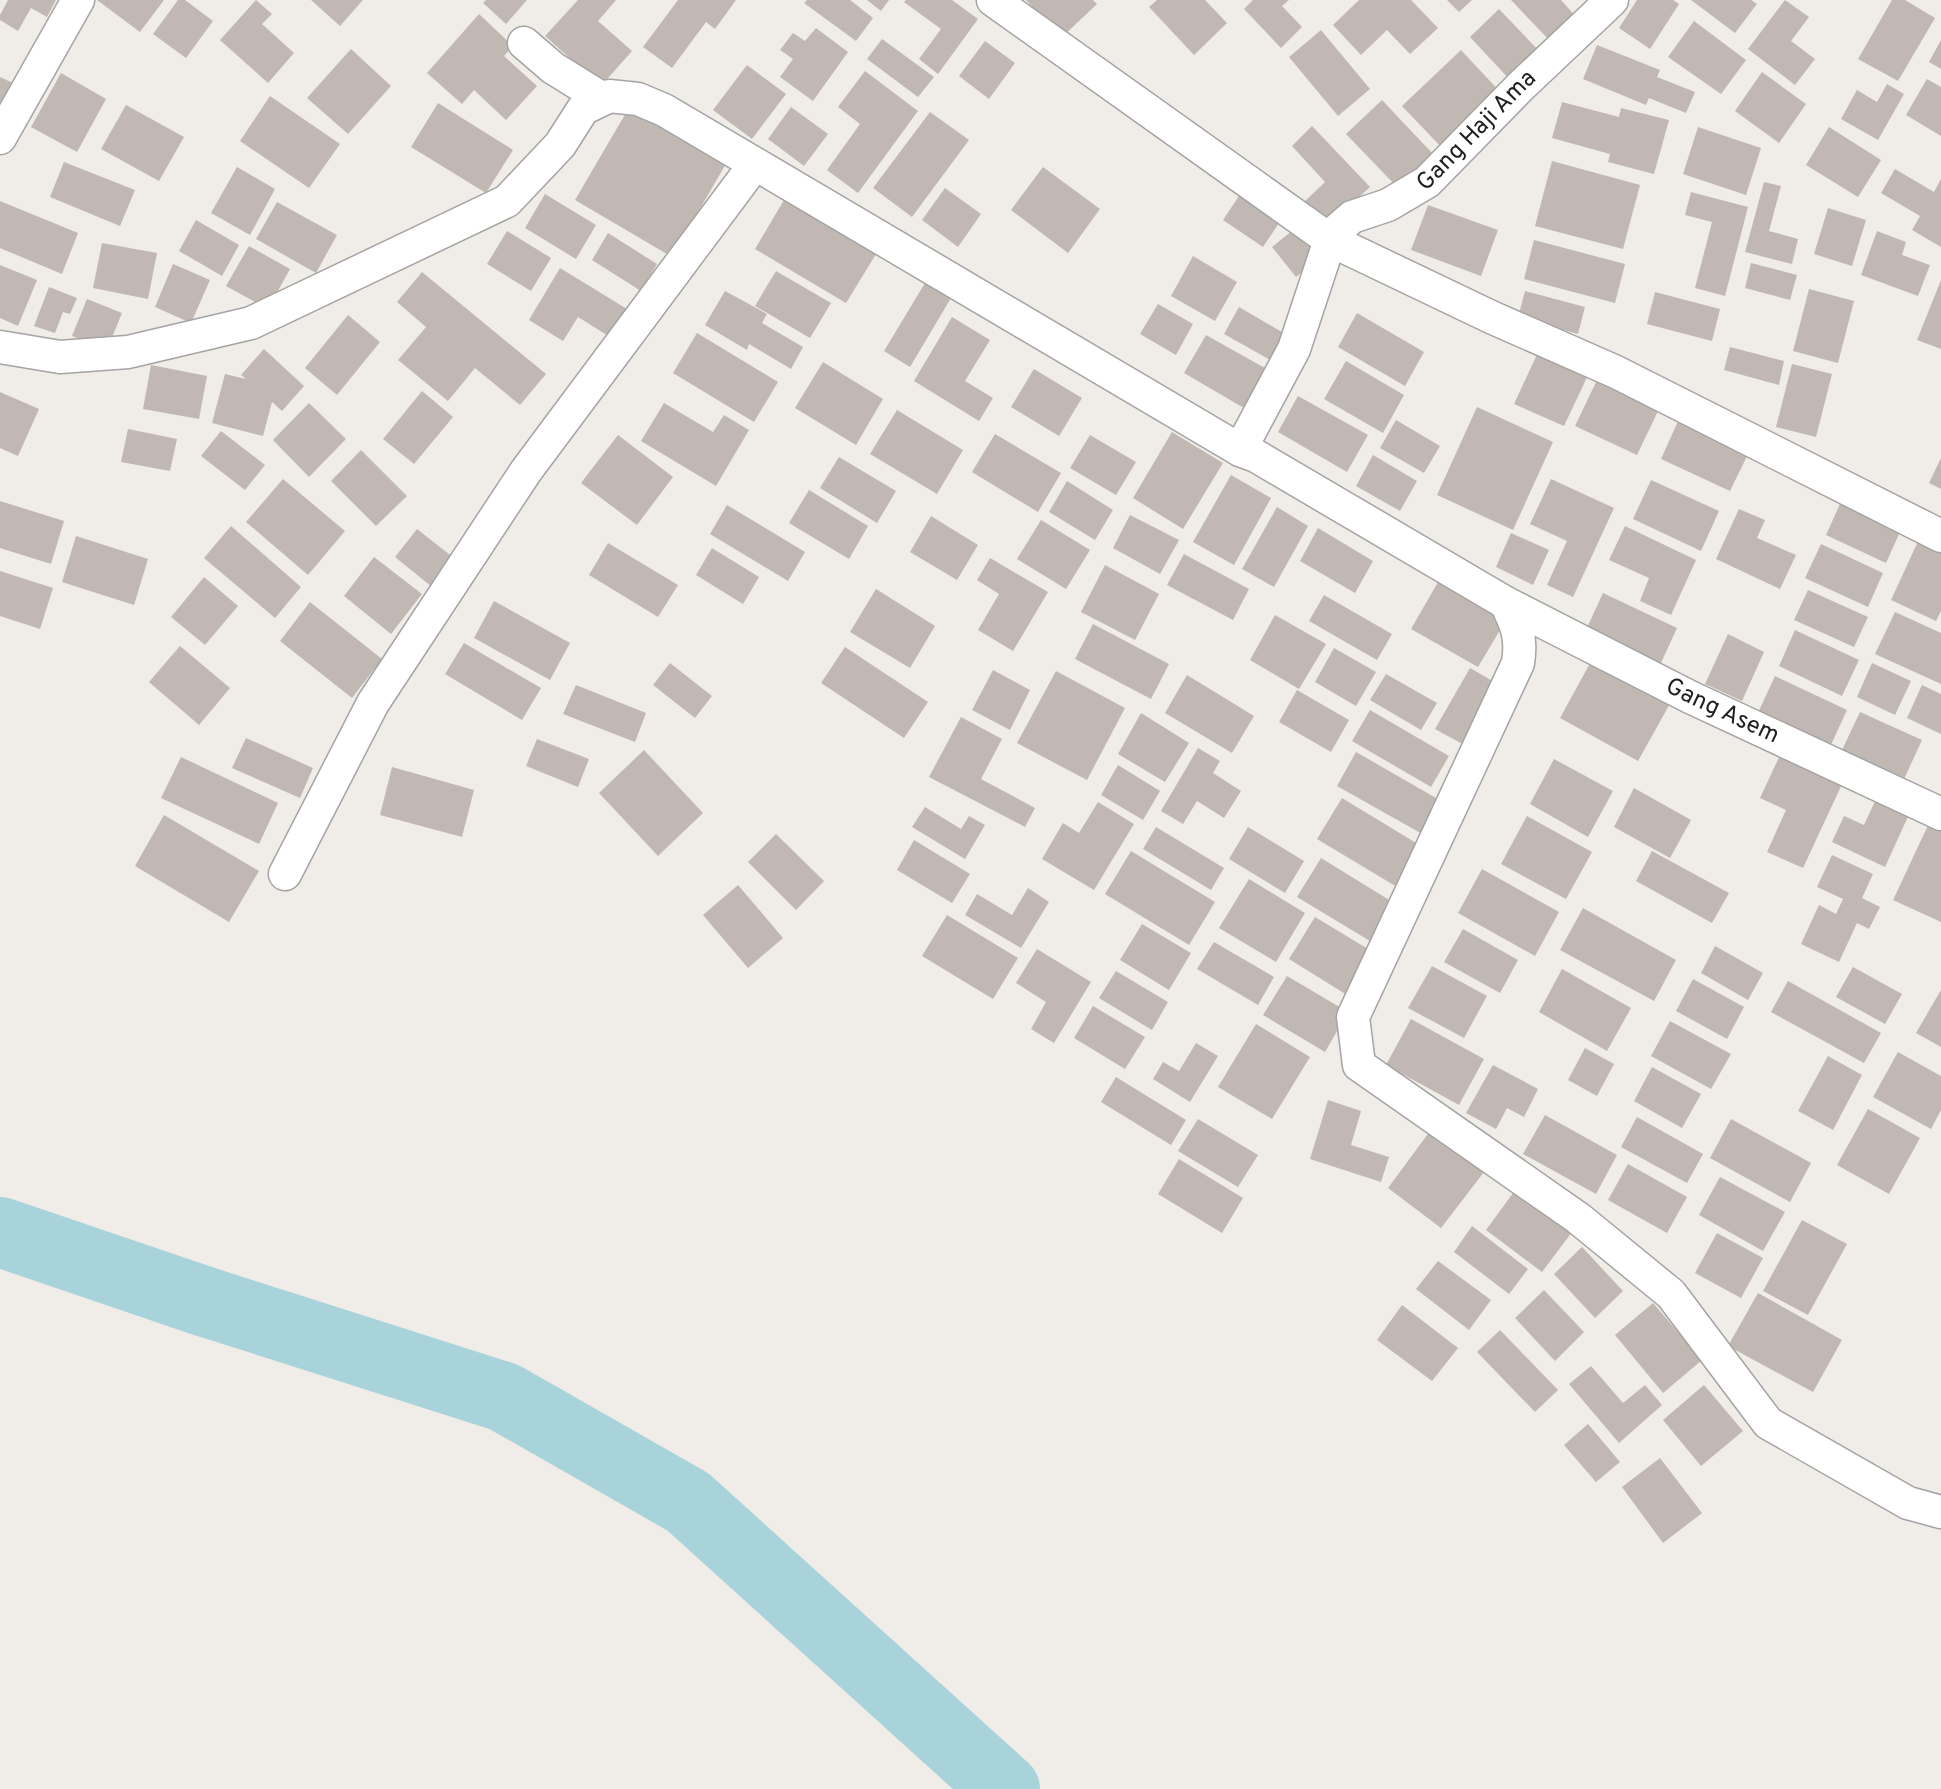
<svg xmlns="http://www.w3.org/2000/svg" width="1941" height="1789" font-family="Overpass,sans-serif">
<rect width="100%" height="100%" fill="#f0ece7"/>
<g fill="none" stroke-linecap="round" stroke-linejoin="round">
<path stroke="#a9d3db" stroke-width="70" d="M 0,1232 L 200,1300 L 504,1397 L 688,1502 L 1005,1789"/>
</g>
<path fill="#c1b8b3" d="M 8,0 L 56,0 L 47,17 L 31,8 L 18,31 L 0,20 L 0,15 Z
M 97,0 L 164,0 L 140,32 Z
M 178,0 L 185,0 L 213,21 L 186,58 L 153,34 Z
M 256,0 L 272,14 L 262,24 L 294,53 L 268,83 L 220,40 Z
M 311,0 L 363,0 L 340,26 Z
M 486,0 L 527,0 L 506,24 L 483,3 Z
M 578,0 L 616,0 L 598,21 L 632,51 L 601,86 L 545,36 Z
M 678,0 L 736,0 L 715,29 L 706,22 L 672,68 L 643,47 Z
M 807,0 L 850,0 L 873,18 L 856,41 L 804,3 Z
M 867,0 L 889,0 L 881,11 Z
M 906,0 L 952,0 L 978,19 L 938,74 L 919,59 L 941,29 L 904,2 Z
M 1026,0 L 1093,0 L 1097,4 L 1061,38 Z
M 1157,0 L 1205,0 L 1227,23 L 1194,55 L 1149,7 Z
M 1253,0 L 1289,0 L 1282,6 L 1302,27 L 1281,48 L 1244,9 Z
M 1359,0 L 1411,0 L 1438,28 L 1410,54 L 1387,30 L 1361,55 L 1333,25 Z
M 1447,0 L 1472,0 L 1459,12 Z
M 1511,0 L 1561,0 L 1578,19 L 1552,43 Z
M 1637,0 L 1673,0 L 1679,4 L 1650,49 L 1619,28 Z
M 1691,0 L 1751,0 L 1757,4 L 1735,33 Z
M 1785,0 L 1809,17 L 1791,41 L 1815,59 L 1795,85 L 1748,49 Z
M 1892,0 L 1905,0 L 1935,18 L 1898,81 L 1858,59 Z
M 1499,9 L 1540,52 L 1511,81 L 1470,37 Z
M 479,14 L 513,46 L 504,56 L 537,86 L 506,120 L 474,90 L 462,104 L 427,73 Z
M 1694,21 L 1746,60 L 1721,94 L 1668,57 Z
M 816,28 L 848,52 L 813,101 L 780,77 L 793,59 L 780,50 L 793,33 L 805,41 Z
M 1321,30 L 1370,89 L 1338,116 L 1289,57 Z
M 882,39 L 934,77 L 918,97 L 867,59 Z
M 1941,40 L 1941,69 L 1929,62 Z
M 985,41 L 1015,63 L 989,99 L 959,76 Z
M 1597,45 L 1660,70 L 1657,77 L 1695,92 L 1686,113 L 1649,98 L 1646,105 L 1583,79 Z
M 351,49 L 391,86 L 348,134 L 307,98 Z
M 1461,50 L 1503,95 L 1445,151 L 1402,106 Z
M 747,65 L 786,94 L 752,139 L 713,110 Z
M 865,71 L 918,111 L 858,193 L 827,170 L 860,124 L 838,107 Z
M 1762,72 L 1806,104 L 1779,143 L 1735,111 Z
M 61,73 L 106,99 L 77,152 L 31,127 Z
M 0,77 L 13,83 L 0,111 Z
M 1927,79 L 1941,87 L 1941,136 L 1906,115 Z
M 1887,84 L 1904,94 L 1878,140 L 1841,119 L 1857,90 L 1877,102 Z
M 270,96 L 340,144 L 309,188 L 240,141 Z
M 1382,100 L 1433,154 L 1398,188 L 1346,134 Z
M 1562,102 L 1619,117 L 1621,108 L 1669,120 L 1654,174 L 1608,162 L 1610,154 L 1552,138 Z
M 438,103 L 513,150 L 486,193 L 411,147 Z
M 126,105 L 184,137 L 159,181 L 101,149 Z
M 630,106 L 727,162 L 672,257 L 575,200 Z
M 791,107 L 828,134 L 804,166 L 768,139 Z
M 930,112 L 969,140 L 912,217 L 873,188 Z
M 1312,126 L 1370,187 L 1326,228 L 1302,204 L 1325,182 L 1292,146 Z
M 1698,127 L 1761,148 L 1746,195 L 1683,174 Z
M 1829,127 L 1881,160 L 1858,197 L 1806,165 Z
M 1552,161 L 1640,185 L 1623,249 L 1535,226 Z
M 64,162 L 135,190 L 120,226 L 50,197 Z
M 237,167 L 275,189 L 250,235 L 211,213 Z
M 1043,167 L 1100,209 L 1068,253 L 1011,210 Z
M 1895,169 L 1934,192 L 1941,179 L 1941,247 L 1912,230 L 1920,216 L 1881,193 Z
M 1764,182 L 1781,186 L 1769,231 L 1798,239 L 1792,264 L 1745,252 Z
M 945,188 L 981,214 L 958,247 L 922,220 Z
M 1243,190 L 1283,217 L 1263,247 L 1223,220 Z
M 1691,192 L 1748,207 L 1725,296 L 1695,288 L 1712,222 L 1685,215 Z
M 545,194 L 596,225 L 576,259 L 525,228 Z
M 784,200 L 876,254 L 846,303 L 755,249 Z
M 0,201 L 78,233 L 62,274 L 0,248 Z
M 277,202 L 337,235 L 316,273 L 256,239 Z
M 1428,205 L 1498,230 L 1481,276 L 1411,250 Z
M 1828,208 L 1866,220 L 1852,266 L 1814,254 Z
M 196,220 L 239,245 L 222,276 L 179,251 Z
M 1298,226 L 1322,256 L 1296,277 L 1272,247 Z
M 507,231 L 551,258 L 531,291 L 487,264 Z
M 1877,231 L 1906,242 L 1902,255 L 1930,265 L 1918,296 L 1861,275 Z
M 608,233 L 657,264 L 641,291 L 592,260 Z
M 1534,240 L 1625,264 L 1615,303 L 1524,279 Z
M 102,243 L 157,253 L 148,299 L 93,288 Z
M 249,246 L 290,269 L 268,309 L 226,286 Z
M 1193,256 L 1237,282 L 1215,321 L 1171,296 Z
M 1751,263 L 1797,275 L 1790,300 L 1745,288 Z
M 173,264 L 210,280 L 191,323 L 155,307 Z
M 0,265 L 37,280 L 18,326 L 0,318 Z
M 560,268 L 627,309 L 610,337 L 578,317 L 563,341 L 529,320 Z
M 776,271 L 831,303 L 810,338 L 755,306 Z
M 422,272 L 546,374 L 520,405 L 475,368 L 448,401 L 398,360 L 426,327 L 397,302 Z
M 1941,280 L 1941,349 L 1917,340 Z
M 925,283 L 951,298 L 910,367 L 884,351 Z
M 49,287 L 77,298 L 70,314 L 63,312 L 55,333 L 34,326 Z
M 1809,289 L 1854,301 L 1838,363 L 1793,351 Z
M 725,291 L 767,314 L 762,323 L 803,347 L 791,369 L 749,344 L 747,350 L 705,325 Z
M 1525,291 L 1585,307 L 1578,334 L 1518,318 Z
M 1655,292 L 1720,309 L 1712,341 L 1647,324 Z
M 87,299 L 122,313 L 107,350 L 72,336 Z
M 1158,304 L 1193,324 L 1176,355 L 1140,334 Z
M 1239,307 L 1287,335 L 1272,361 L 1224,334 Z
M 1357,313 L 1424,352 L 1405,386 L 1338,347 Z
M 348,315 L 380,342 L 337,395 L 305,368 Z
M 952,317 L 990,340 L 965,381 L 993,398 L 979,421 L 914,381 Z
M 697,333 L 778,382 L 754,422 L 673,373 Z
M 1206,335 L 1272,372 L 1249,411 L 1184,373 Z
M 1730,347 L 1784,361 L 1779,385 L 1724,370 Z
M 264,349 L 304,386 L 282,411 L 272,402 L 263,436 L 212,423 L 225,374 L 246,379 L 241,375 Z
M 1539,350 L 1589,373 L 1564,426 L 1514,404 Z
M 1346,361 L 1404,395 L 1383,433 L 1324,399 Z
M 823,362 L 883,399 L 856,445 L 795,408 Z
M 1792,364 L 1832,374 L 1816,437 L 1776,427 Z
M 151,365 L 207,376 L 199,419 L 143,409 Z
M 1034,369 L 1082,398 L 1059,436 L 1011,407 Z
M 1597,380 L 1659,409 L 1637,455 L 1575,426 Z
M 422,391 L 453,417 L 414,464 L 383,439 Z
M 0,392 L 39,409 L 18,456 L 0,448 Z
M 1298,396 L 1368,435 L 1347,472 L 1278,432 Z
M 309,403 L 346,439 L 309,477 L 273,440 Z
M 664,403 L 713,432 L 724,415 L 749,430 L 716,486 L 641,441 Z
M 1477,407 L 1553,442 L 1513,530 L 1437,495 Z
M 897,410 L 963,450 L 937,494 L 870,454 Z
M 1679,419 L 1749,452 L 1730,491 L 1661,459 Z
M 1396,420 L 1440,446 L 1424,473 L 1380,448 Z
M 128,429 L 177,439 L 170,471 L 121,462 Z
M 221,431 L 265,465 L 245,490 L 201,456 Z
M 1172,432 L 1223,463 L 1183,529 L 1133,498 Z
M 995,434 L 1061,473 L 1038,512 L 972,472 Z
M 618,435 L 673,477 L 637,525 L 581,483 Z
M 1090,435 L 1136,462 L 1116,495 L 1070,468 Z
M 361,450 L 407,496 L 376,526 L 331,481 Z
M 1373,455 L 1417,481 L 1400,511 L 1356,486 Z
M 839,457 L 896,491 L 877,523 L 820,488 Z
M 1941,458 L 1941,489 L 1929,483 Z
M 1231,475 L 1271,498 L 1234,565 L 1193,542 Z
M 283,479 L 345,531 L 308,575 L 246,522 Z
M 1551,479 L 1614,508 L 1573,597 L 1547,585 L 1567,541 L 1530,524 Z
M 1651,480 L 1719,511 L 1701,551 L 1633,519 Z
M 1067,481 L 1113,510 L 1095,540 L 1049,512 Z
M 809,490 L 868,526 L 849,559 L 789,523 Z
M 1844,495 L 1904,523 L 1886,563 L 1826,535 Z
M 0,501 L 64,521 L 51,564 L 0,548 Z
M 727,505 L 805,552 L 788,581 L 710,534 Z
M 1277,507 L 1308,526 L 1274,587 L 1242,569 Z
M 1739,509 L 1765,520 L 1757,538 L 1796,555 L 1780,589 L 1716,559 Z
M 1130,515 L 1179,540 L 1160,574 L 1113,548 Z
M 931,516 L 978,545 L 957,580 L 910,552 Z
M 1041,520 L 1090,550 L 1066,589 L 1017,559 Z
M 231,526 L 301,587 L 275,618 L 204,558 Z
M 1625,526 L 1696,560 L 1671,615 L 1640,601 L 1649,578 L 1609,560 Z
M 1318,528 L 1373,561 L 1355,593 L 1300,561 Z
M 417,529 L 454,558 L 432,587 L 395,557 Z
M 1511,533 L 1549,550 L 1533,585 L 1496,567 Z
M 76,536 L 148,559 L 134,605 L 62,582 Z
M 1920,537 L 1941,546 L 1941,611 L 1936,621 L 1891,600 Z
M 608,543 L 678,585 L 658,617 L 589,575 Z
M 1821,544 L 1883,573 L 1868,607 L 1805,578 Z
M 712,548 L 759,577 L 743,604 L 696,575 Z
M 1184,554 L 1249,589 L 1233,620 L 1167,585 Z
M 374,557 L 422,594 L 391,634 L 344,596 Z
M 990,558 L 1048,592 L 1013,651 L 978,630 L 999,594 L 977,580 Z
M 1105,565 L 1159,594 L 1135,640 L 1081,612 Z
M 0,571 L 53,588 L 40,629 L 0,616 Z
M 204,577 L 238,606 L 205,645 L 171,617 Z
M 1438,582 L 1506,620 L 1478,667 L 1411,629 Z
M 876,589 L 935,626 L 910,668 L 850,632 Z
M 1808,590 L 1868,617 L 1854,647 L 1794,620 Z
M 1603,593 L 1677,628 L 1660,665 L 1586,630 Z
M 1324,595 L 1392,634 L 1377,660 L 1309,621 Z
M 494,601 L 570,643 L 550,680 L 474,638 Z
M 310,602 L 382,659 L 352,698 L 280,641 Z
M 1895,612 L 1941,633 L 1941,684 L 1875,654 Z
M 1275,615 L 1326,644 L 1299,689 L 1250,660 Z
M 1093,624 L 1169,664 L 1151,699 L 1075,659 Z
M 1795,630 L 1859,660 L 1842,696 L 1779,666 Z
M 1728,634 L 1764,652 L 1742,701 L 1705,684 Z
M 464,643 L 541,688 L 522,720 L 445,674 Z
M 180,646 L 230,688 L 199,725 L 149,682 Z
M 845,647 L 928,702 L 904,738 L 821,683 Z
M 1334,648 L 1376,672 L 1356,706 L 1315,682 Z
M 1594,656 L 1672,700 L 1638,761 L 1560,718 Z
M 670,663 L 712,696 L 695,718 L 653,685 Z
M 1872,663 L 1911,681 L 1895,715 L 1857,697 Z
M 1470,668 L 1501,686 L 1466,746 L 1435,729 Z
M 993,670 L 1030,690 L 1010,730 L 972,710 Z
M 1056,671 L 1125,708 L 1087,780 L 1017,743 Z
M 1386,674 L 1437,703 L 1421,730 L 1370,700 Z
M 1187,675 L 1254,716 L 1232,753 L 1165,713 Z
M 1775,676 L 1847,710 L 1829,749 L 1757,715 Z
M 576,685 L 646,713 L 635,742 L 563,714 Z
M 1922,685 L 1941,694 L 1941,734 L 1907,718 Z
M 1297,690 L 1349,720 L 1331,752 L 1279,722 Z
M 1370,710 L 1449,756 L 1431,787 L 1352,741 Z
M 1860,712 L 1922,740 L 1904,779 L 1842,750 Z
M 1141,713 L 1189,743 L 1165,782 L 1118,754 Z
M 961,717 L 1002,739 L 981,779 L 1035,808 L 1025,827 L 929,777 Z
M 246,738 L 313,768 L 300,798 L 232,768 Z
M 537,739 L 589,759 L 578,787 L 526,766 Z
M 1198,748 L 1220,761 L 1213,773 L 1241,791 L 1224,818 L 1197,801 L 1183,824 L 1161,811 Z
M 644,750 L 703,813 L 658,856 L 599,793 Z
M 1356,752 L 1443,802 L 1424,835 L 1337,786 Z
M 1781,753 L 1843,782 L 1803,868 L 1767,852 L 1786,810 L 1760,798 Z
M 181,757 L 278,803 L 259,844 L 161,798 Z
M 1554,759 L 1613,791 L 1588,837 L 1530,804 Z
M 1118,765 L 1160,791 L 1143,820 L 1101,795 Z
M 392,767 L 474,790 L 462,837 L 380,815 Z
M 1634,788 L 1691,820 L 1670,858 L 1614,827 Z
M 1878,795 L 1911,810 L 1885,867 L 1832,842 L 1844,816 L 1864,825 Z
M 1342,798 L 1426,849 L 1402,890 L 1317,839 Z
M 1098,802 L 1134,824 L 1094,890 L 1042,859 L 1063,823 L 1079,833 Z
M 925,807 L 961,829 L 969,816 L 985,825 L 965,859 L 912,827 Z
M 164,815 L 259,871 L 229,922 L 135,866 Z
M 1527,816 L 1592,852 L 1566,899 L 1501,864 Z
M 1931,819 L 1941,823 L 1941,922 L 1893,900 Z
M 1156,827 L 1224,868 L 1211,890 L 1143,849 Z
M 1248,827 L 1304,861 L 1285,893 L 1229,859 Z
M 776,834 L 824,881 L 796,910 L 748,862 Z
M 914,840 L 970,874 L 952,903 L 897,870 Z
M 1131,851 L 1215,902 L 1189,945 L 1105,894 Z
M 1652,851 L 1729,893 L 1712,923 L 1636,881 Z
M 1832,855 L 1873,874 L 1862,898 L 1880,907 L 1869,929 L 1857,923 L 1839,962 L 1801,944 L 1819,905 L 1836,914 L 1843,899 L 1817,887 Z
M 1321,858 L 1399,906 L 1375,944 L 1297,897 Z
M 1482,869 L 1559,912 L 1535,956 L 1458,913 Z
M 1249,879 L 1305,913 L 1276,962 L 1219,928 Z
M 738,885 L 783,938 L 748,968 L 703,915 Z
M 1028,888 L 1049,902 L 1021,948 L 965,915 L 977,894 L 1012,915 Z
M 1583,908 L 1676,960 L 1654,1001 L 1560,950 Z
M 947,915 L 1018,958 L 993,999 L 922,956 Z
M 1315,917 L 1373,952 L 1347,995 L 1289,959 Z
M 1142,924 L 1191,953 L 1169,990 L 1120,960 Z
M 1463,929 L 1518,960 L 1500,993 L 1444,962 Z
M 1214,942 L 1274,977 L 1258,1005 L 1197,969 Z
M 1715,946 L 1763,973 L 1748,1000 L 1701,973 Z
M 1037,949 L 1091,982 L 1054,1043 L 1031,1029 L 1046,1002 L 1016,983 Z
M 1432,966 L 1487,996 L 1464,1038 L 1408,1008 Z
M 1853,967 L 1902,994 L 1885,1024 L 1836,997 Z
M 1562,969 L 1631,1008 L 1607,1051 L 1539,1012 Z
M 1116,971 L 1168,1002 L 1152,1030 L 1099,998 Z
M 1287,976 L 1348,1012 L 1325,1052 L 1263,1015 Z
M 1693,979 L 1744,1007 L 1727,1039 L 1676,1011 Z
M 1788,981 L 1881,1033 L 1864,1063 L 1771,1012 Z
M 1941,990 L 1941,1047 L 1916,1033 Z
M 1093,1006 L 1145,1037 L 1125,1069 L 1074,1038 Z
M 1411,1019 L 1484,1059 L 1459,1105 L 1386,1065 Z
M 1670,1021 L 1731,1054 L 1711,1089 L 1651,1056 Z
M 1256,1024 L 1310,1057 L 1272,1119 L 1218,1087 Z
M 1196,1043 L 1218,1056 L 1190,1102 L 1153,1079 L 1163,1062 L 1179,1071 Z
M 1585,1048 L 1614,1064 L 1597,1096 L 1568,1080 Z
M 1898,1052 L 1941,1076 L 1941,1110 L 1931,1129 L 1873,1097 Z
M 1828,1056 L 1862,1075 L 1833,1130 L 1798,1111 Z
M 1493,1065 L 1538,1089 L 1524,1117 L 1507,1108 L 1496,1129 L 1466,1113 Z
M 1652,1067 L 1701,1094 L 1682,1128 L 1634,1101 Z
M 1116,1077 L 1186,1120 L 1171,1145 L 1101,1102 Z
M 1328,1100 L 1361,1111 L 1351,1145 L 1389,1157 L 1381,1182 L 1310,1159 Z
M 1868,1109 L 1920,1138 L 1889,1194 L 1837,1165 Z
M 1545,1115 L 1617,1155 L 1596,1194 L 1523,1154 Z
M 1637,1117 L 1703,1154 L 1687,1183 L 1621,1147 Z
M 1198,1119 L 1258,1155 L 1238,1187 L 1178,1151 Z
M 1731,1119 L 1811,1163 L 1790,1202 L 1710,1158 Z
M 1430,1131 L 1484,1172 L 1441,1228 L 1388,1188 Z
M 1179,1159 L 1243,1198 L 1222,1233 L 1158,1194 Z
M 1628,1164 L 1687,1197 L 1667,1233 L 1608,1200 Z
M 1720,1177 L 1785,1212 L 1763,1251 L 1699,1215 Z
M 1516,1189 L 1572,1232 L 1542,1272 L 1486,1230 Z
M 1802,1220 L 1847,1244 L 1808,1315 L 1763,1291 Z
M 1472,1226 L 1528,1269 L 1509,1294 L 1454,1252 Z
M 1717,1233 L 1763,1258 L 1741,1298 L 1695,1273 Z
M 1582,1247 L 1623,1291 L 1595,1318 L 1554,1274 Z
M 1438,1261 L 1491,1300 L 1469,1330 L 1416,1289 Z
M 1544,1290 L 1584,1332 L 1555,1361 L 1515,1318 Z
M 1758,1293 L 1842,1340 L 1813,1392 L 1728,1346 Z
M 1653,1303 L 1702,1360 L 1663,1393 L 1615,1335 Z
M 1402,1305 L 1458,1348 L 1432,1381 L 1377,1340 Z
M 1500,1330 L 1558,1390 L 1535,1412 L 1477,1352 Z
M 1591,1366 L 1623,1403 L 1645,1385 L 1662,1405 L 1619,1443 L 1569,1384 Z
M 1704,1385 L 1743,1431 L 1701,1466 L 1663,1420 Z
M 1588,1424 L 1620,1462 L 1596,1482 L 1564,1445 Z
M 1660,1458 L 1702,1513 L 1663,1543 L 1622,1487 Z"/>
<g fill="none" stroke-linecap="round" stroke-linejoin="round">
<g stroke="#a4a4a4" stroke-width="35">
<g id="street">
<path d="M 993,0 L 1330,240 L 1491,317 L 1616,372 L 1941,536"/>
<path d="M 524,43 L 553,68 L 603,99"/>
<path d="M 0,138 L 78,0"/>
<path d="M 0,347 L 60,357 L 128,352 L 251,323 L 507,201 L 560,145 L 583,109 L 609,96 L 638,99 L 664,110 L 1240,450 L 1256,456 L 1506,603 C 1517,626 1522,637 1518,663 L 1353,1017 L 1359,1065 L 1578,1218 L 1671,1294 L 1768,1423 L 1908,1503 L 1941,1512"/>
<path id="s1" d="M 1240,450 L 1294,349 L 1330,240 L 1336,231 L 1352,217 L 1388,205 L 1427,182 L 1521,86 L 1612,0"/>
<path id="s2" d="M 1506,603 L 1690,697 L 1941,814"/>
<path d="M 285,874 L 373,703 L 526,471 L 755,164"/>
</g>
</g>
<use href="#street" stroke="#fff" stroke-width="32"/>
</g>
<g text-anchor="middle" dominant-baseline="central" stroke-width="5" stroke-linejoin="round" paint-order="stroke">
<g font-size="24" fill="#202020" stroke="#fff">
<text stroke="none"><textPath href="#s1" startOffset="416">Gang Haji Ama</textPath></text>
<text stroke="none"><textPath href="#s2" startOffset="242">Gang Asem</textPath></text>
</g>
</g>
</svg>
